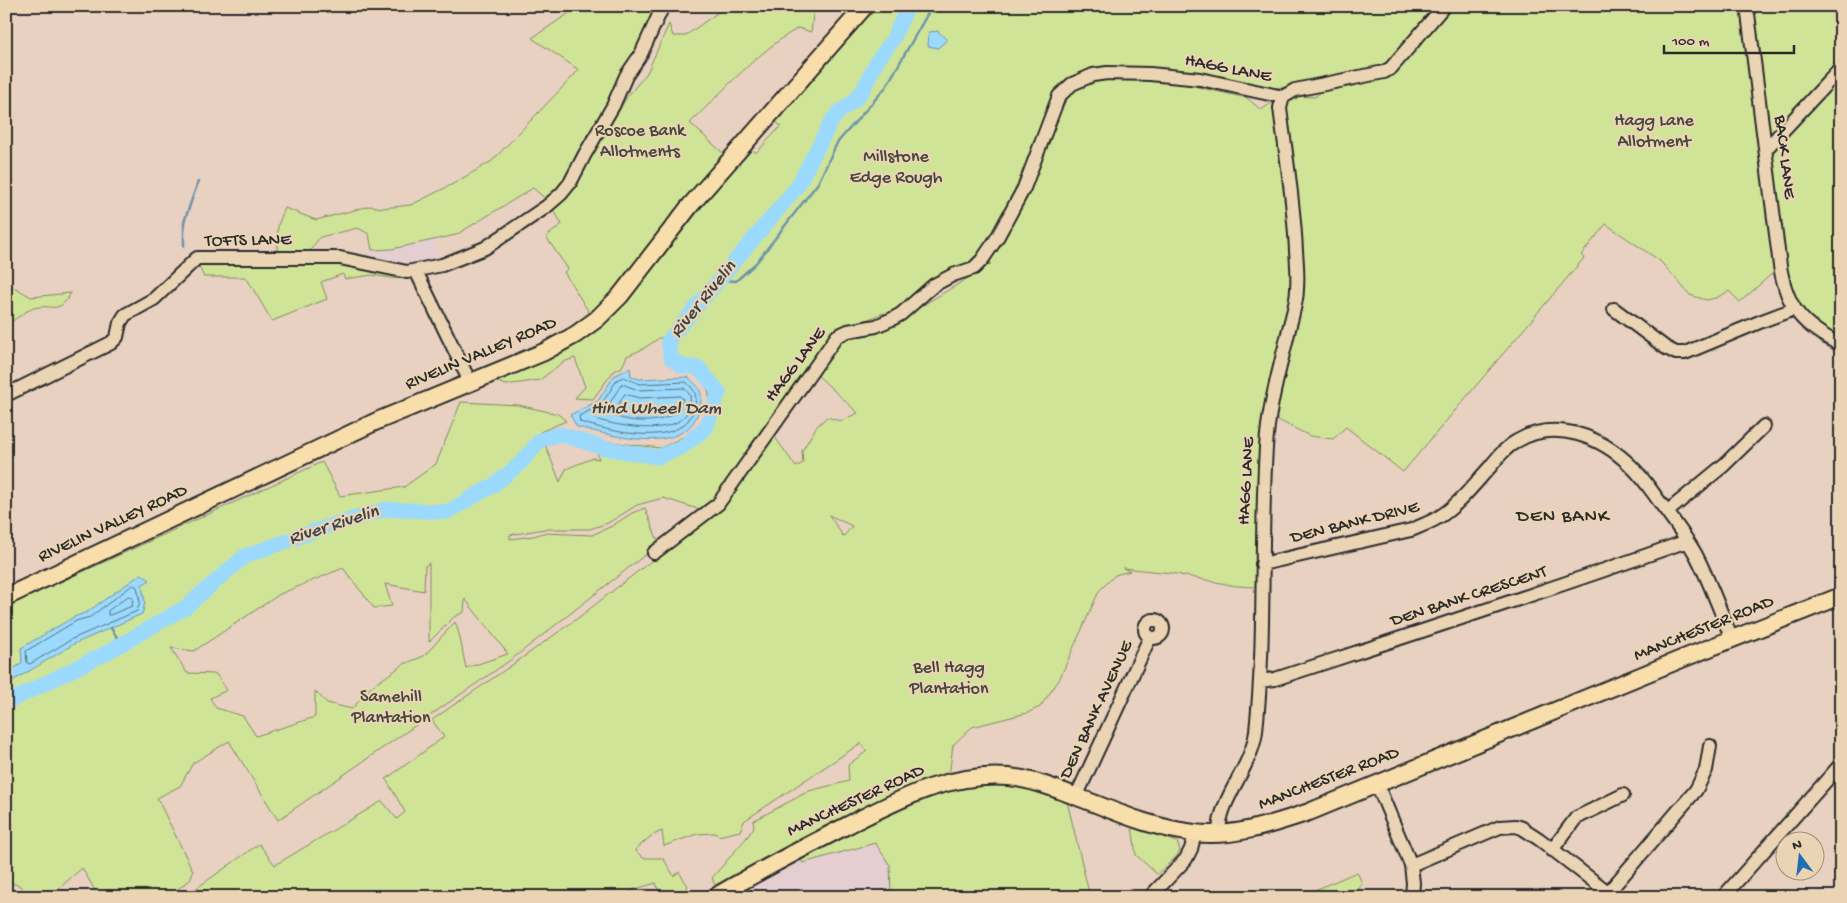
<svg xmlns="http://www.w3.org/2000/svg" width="1847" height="903" font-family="'Gochi Hand',sans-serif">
<rect width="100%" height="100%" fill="#e8d1c1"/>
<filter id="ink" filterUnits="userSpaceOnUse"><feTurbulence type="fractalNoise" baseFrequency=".02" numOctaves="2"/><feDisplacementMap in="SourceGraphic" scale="10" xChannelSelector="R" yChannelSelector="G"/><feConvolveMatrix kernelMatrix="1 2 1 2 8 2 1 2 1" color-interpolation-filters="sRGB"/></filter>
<g filter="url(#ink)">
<path fill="#e4ced1" d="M 434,240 L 438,259 L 408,267 L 369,262 L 372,250 L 392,249 Z
M 876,843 L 891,865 L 891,897 L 737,897 L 736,893 L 799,856 L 803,863 Z"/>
<path fill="#d0e498" stroke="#7e8862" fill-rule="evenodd" d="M 580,6 L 658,6 L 609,108 L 564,184 L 547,200 L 533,188 L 456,235 L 392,249 L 372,250 L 369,234 L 358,228 L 320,237 L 309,252 L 277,253 L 278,225 L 285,208 L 316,220 L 370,206 L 383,208 L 411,205 L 451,185 L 492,161 L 579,70 L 532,38 Z
M 727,6 L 814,6 L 811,32 L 798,28 C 757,52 724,90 690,123 L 725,155 L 671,223 L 592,317 L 564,272 L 568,269 L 546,237 L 562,224 L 552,208 L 567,198 L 627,97 L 647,73 L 669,24 L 673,36 L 685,36 Z
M 877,6 L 1439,6 L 1389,62 L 1379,67 L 1296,86 L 1274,88 L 1108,68 L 1083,72 L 1071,79 L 1016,199 L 973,265 L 889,316 L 883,313 L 866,320 L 868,324 L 850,327 L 717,500 L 704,511 L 663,498 L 637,505 L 608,523 L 590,529 L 544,529 L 510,535 L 510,539 L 534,536 L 543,533 L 592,535 L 612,526 L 632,513 L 645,508 L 659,544 L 512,659 L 278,820 L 229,741 L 193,763 L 180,786 L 157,798 L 193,871 L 190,880 L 167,897 L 99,897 L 82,868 L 49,897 L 29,897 L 19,885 L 7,882 L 13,897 L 6,897 L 6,607 L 322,462 L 340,496 L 404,487 L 436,464 L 461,402 L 518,405 L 558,414 L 566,421 L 540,432 L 560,482 L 566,469 L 593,458 L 599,459 L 593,440 L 661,448 L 695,431 L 708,412 L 709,393 L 703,380 L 689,371 L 681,370 L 671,337 L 659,338 L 643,349 L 627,356 L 622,367 L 613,372 L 593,399 L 575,398 L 585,387 L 575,358 L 563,362 L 540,380 L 506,385 L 492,380 L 579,340 L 612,316 L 632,295 L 700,209 L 751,148 L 756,153 L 781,126 L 776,122 ZM 429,563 L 429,642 L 454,617 L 464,612 L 465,599 L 508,654 L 466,668 C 462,652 461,636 455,622 L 424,656 L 404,664 L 371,687 L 352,709 L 327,703 L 315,691 L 315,717 L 256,736 L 243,716 L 216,708 L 210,698 L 227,690 L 216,674 L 187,673 L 171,648 L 194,651 L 280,594 L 343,568 L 374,608 L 392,606 L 385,584 L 424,591 L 425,566 Z
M 1450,6 L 1742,6 L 1776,270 L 1740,302 L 1729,291 L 1716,298 L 1706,300 L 1690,295 L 1660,261 L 1606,224 L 1581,255 L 1584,258 L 1403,472 L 1346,427 L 1333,439 L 1310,436 L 1272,417 L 1301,290 L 1283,109 L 1290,96 L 1315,97 L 1323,90 L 1387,77 Z
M 1752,6 L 1841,6 L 1841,339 L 1810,320 L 1798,307 L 1788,278 Z
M 1113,76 L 1195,82 L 1197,87 L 1247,98 L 1261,110 L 1273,102 L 1289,226 L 1292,290 L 1261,473 L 1255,587 L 1236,586 L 1171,573 L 1123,568 L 1130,571 L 1115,575 L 1099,591 L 1059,680 L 1040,707 L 1027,713 L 972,727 L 953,745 L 948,784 L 1007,783 L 1066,797 L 1090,897 L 891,897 L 890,865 L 875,843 L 803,863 L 790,844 L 715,885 L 712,878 L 748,836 L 754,827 L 753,821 L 809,791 L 849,781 L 848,765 L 867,751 L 861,743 L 744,821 L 740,831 L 718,836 L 715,833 L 697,834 L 664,846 L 662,831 L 651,836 L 635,850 L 643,858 L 663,858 L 674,876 L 679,872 L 688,886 L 684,892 L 660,894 L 656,883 L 632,890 L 624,897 L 184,897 L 259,844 L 275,865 L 382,801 L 397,819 L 405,812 L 386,779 L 444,737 L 432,720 L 515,663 L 578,618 L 723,505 L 772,433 L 796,467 L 803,463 L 802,451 L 817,426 L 827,417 L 840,421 L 858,413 L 814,372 L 843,341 L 859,333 L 902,318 L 978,272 L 985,263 L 990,265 L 991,259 L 1026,187 L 1055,113 L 1070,91 L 1087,81 ZM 829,515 L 852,526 L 844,536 L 843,536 Z
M 327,260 L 398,276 L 397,279 L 372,275 L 345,279 L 343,274 L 321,282 L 327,299 L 272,321 L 246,277 L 204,277 L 197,262 Z
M 16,288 L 31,297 L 71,293 C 58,316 53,303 34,308 C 25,311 15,320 6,325 L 6,290 Z
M 1132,826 L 1177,842 L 1180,850 L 1177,856 L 1157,874 L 1136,855 Z
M 1357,872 L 1362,883 L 1355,897 L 1301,896 Z"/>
<path fill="#9bdafd" stroke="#6e94a9" d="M 938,31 L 947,40 L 938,48 L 928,46 L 929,32 Z
M 630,368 L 631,376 L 639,379 L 688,377 C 701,389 704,392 699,410 C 685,458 611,435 577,427 L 570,415 L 598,401 L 614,376 Z
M 141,574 L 150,580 L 142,585 L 145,603 L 142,614 L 74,644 L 6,685 L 6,674 L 22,663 L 21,648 L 74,617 L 87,612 Z"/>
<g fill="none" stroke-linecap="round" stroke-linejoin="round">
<path stroke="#58717f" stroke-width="1" d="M 624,377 L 639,384 L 686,382 C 696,391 698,396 694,409 C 682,450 609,431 580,422 L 579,416 L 601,405 L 617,380 Z
M 622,384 L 638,390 L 684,388 L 690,395 C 695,442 620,427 595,419 L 594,416 L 606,409 Z
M 625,394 L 639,398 L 680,396 L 683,399 C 681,404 680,409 675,413 C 661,424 628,423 613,415 Z
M 133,585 L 137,587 L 140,602 L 137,611 L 72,639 L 30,664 L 27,663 L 26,651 L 76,621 L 90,617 Z
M 129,596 L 133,598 L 132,606 L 110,615 L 108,615 L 108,611 Z"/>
<path stroke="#6e94a9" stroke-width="2.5" d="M 184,246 L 184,222 L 198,182
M 721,280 L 736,281 L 756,263 L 818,183 L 837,143 L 886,87 L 932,6
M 111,628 L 121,644"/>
<path stroke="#9bdafd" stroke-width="15" d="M 6,703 L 108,652 L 186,607 L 245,556 L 335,524 L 387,509 L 447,512 L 494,485 L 521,463 L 540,440 L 560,434 L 604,448 L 658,457 L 682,447 L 706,428 L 719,392 L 699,368 L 682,366 L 671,358 L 668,341 L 797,187 L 831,122 L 839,112 L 854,101 L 863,90 L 877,61 L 892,41 L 908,6"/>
<g stroke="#2b2b2b" stroke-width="16">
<path id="minor" d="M 1747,6 L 1780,266 C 1787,309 1803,326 1841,345
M 1283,97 L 1295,90 L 1384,72 L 1391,68 L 1444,6
M 1766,149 L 1841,68
M 416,271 L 470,382
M 1614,309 L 1666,348 L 1676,353 L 1685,353 L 1762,321 L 1794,309
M 6,395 L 111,343 L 117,337 L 120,323 L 125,315 L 154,299 L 197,258 L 340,258 L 407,272 L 442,265 L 485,248 L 546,207 L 561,194 L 570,183 L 585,154 L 613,106 L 626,76 L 641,54 L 663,6
M 1667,512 L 1724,465 L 1764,426
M 654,553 L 718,504 L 837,336 L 848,331 L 876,326 L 892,319 L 901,314 L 934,285 L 953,275 L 974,268 L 982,260 L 997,238 L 1024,188 L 1059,96 L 1072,84 L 1093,75 L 1107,73 L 1150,74 L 1200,79 L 1283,97
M 1262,564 L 1411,530 C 1423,525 1435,521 1445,513 C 1462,501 1476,482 1490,467 C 1498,457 1506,447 1517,441 C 1555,418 1602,437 1631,466 C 1643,477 1652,492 1662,505 C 1674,521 1686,537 1696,555 C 1710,582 1720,611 1732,639
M1145 629a9 9 0 1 1 18 0a9 9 0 1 1-18 0Z
M 1260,681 L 1275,679 C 1413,634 1551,590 1687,541
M 1377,784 L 1411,865 L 1413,883 L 1412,897
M 1076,797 L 1150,637
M 1219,833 C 1219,798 1252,768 1256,731 C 1266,637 1260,542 1266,448 C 1268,407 1280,369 1289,329 C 1292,316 1297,302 1297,289 C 1298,276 1297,263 1296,251 C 1294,203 1286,155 1280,108 L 1283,97
M 1552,850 L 1576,818 L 1623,795
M 1411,865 L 1500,827 L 1516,826 L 1522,828 L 1539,839 L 1609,893
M 1150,897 L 1186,859 L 1191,849 L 1195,833
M 1607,897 L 1612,888 L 1696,790 L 1706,770 L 1710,746
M 1723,897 L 1841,764"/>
</g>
<g stroke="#2b2b2b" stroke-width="20">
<path id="major" d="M 6,597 L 377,421 L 544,352 L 575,335 L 597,319 L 620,296 L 689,207 L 865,6
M 715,897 C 758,871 803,848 848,825 C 900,799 949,772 1009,777 C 1039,780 1068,794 1096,804 C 1128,817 1160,829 1194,833 C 1233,838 1273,824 1309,812 L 1684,658 L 1841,596"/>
</g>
<use href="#minor" stroke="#ebd4b4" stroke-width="12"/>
<use href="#major" stroke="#f8deab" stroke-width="16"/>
</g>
</g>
<g text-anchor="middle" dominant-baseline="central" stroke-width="4.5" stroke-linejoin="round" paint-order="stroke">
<g font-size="18" fill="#2b2b2b" stroke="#ebd4b4">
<text transform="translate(1228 69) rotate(11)">HAGG LANE</text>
<text transform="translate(1784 157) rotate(83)">BACK LANE</text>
<text transform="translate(248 241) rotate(-1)">TOFTS LANE</text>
<text transform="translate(481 354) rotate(-23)">RIVELIN VALLEY ROAD</text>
<text transform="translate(796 365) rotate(-53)">HAGG LANE</text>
<text transform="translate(1247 481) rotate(-87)">HAGG LANE</text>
<text transform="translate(1355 523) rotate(-14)">DEN BANK DRIVE</text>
<text transform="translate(113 524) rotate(-25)">RIVELIN VALLEY ROAD</text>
<text transform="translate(1469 597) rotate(-18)">DEN BANK CRESCENT</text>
<text transform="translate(1704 629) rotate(-22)">MANCHESTER ROAD</text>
<text transform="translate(1097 710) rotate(-65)">DEN BANK AVENUE</text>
<text transform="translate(1329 779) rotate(-21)">MANCHESTER ROAD</text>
<text transform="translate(856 801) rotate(-25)">MANCHESTER ROAD</text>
</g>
<g font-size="18" fill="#44473b" stroke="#ebd4b4">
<text x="1654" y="121">Hagg Lane<tspan x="1654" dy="21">Allotment</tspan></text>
<text x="640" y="131">Roscoe Bank<tspan x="640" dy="21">Allotments</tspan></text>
<text x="896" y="157">Millstone<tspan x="896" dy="21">Edge Rough</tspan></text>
<text x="949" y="668">Bell Hagg<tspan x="949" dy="21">Plantation</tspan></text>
<text x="391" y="697">Samehill<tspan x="391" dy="21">Plantation</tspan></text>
</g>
<g font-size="19" font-style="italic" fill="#3c454a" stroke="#ebd4b4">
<text transform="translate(704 300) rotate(-51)">River Rivelin</text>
<text x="656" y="409">Hind Wheel Dam</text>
<text transform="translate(334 526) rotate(-18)">River Rivelin</text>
</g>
<g font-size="19" letter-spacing="1" fill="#2b2b2b" stroke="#ebd4b4">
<text x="1563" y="517">DEN BANK</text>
</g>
</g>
<rect width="1847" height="903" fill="none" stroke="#ebd4b4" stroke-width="25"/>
<rect x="12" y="12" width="1822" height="878" fill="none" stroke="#2b2b2b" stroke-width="2" filter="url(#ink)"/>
<g transform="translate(1800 856) rotate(345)"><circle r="24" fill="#ebd4b4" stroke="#9e907d"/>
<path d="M0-4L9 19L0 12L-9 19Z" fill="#1f6fb2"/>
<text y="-8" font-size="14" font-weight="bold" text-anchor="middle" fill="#2b2b2b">N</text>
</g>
<path d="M1664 45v8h130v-8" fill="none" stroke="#2b2b2b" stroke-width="2.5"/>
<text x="1672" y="45" font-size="15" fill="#2b2b2b" stroke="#ebd4b4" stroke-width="4" paint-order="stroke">100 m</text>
</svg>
